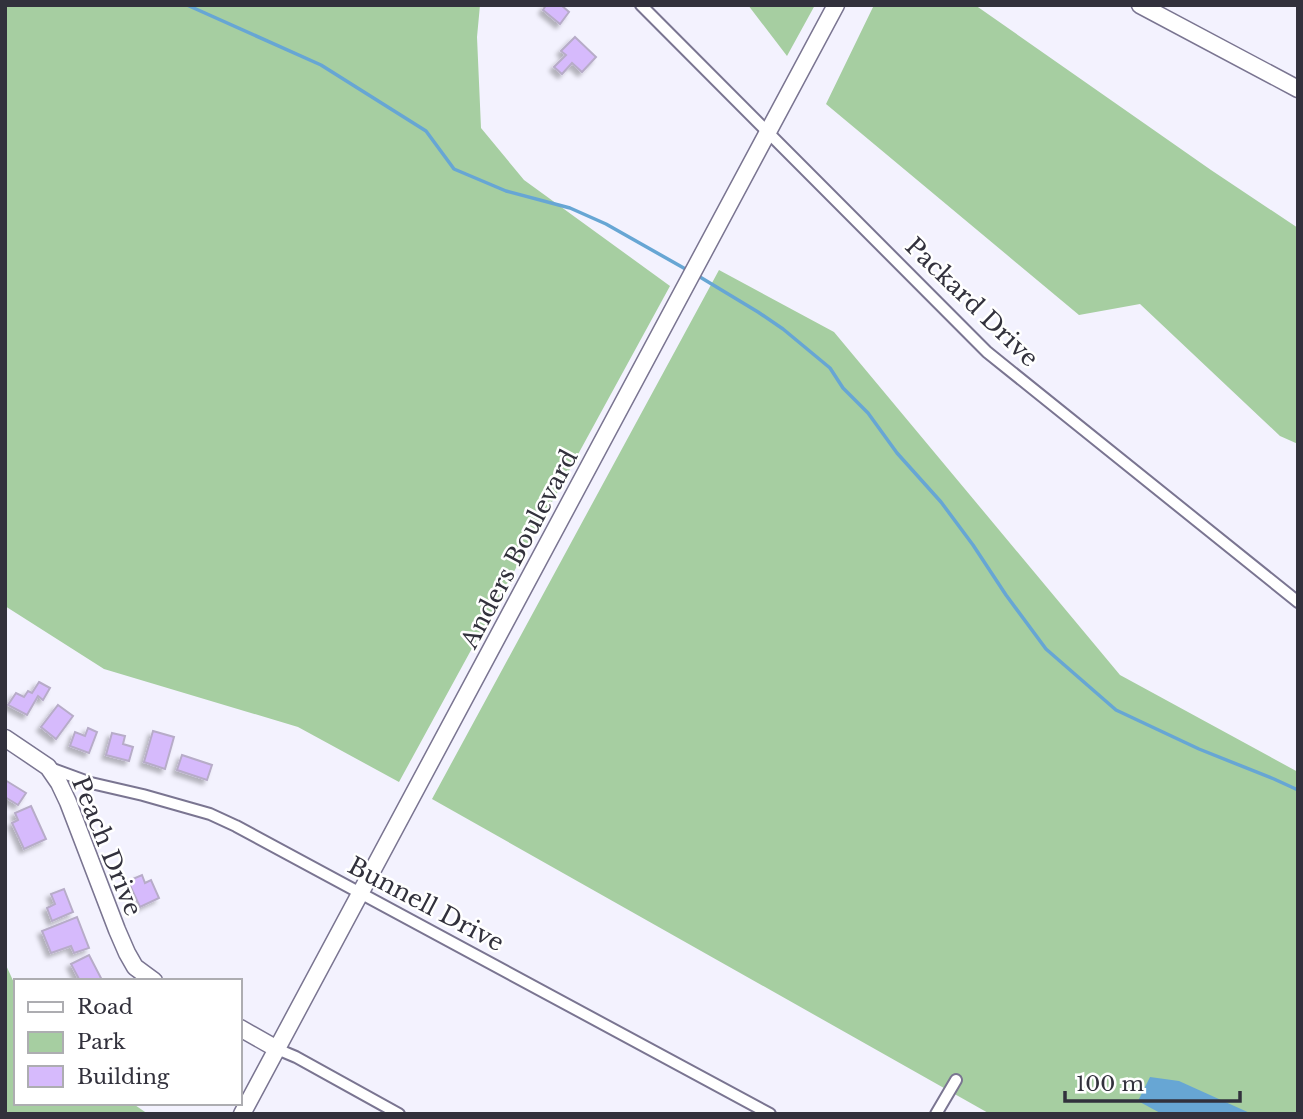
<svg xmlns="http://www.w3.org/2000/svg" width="1303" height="1119" font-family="'Libre Baskerville',serif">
<defs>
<filter id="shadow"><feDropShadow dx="-4" dy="4" stdDeviation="2" flood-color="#0004"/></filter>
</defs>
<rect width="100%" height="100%" fill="#f3f2fe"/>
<path fill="#a6cea1" d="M 5,5 L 480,5 L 477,37 L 481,128 L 524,180 L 670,286 L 399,782 L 298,727 L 104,669 L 5,606 Z
M 748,5 L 815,5 L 787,56 Z
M 874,5 L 975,5 L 1211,170 L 1298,228 L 1298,444 L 1280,436 L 1140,304 L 1079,315 L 826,104 Z
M 719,270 L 834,332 L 1120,675 L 1298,772 L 1298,1114 L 990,1114 L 432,799 Z
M 5,963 L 16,987 L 16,1103 L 132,1103 L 148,1114 L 5,1114 Z"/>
<path fill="#67a6d4" d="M 1150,1077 L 1179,1081 L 1252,1114 L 1162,1114 L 1138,1101 Z"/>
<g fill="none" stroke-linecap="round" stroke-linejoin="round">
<path stroke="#67a6d4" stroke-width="3.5" d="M 187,5 L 321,65 L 426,131 L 454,169 L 506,191 L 570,208 L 606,224 L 689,271
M 695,274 L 758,312 L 783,329 L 830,368 L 843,388 L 868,413 L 897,453 L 941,502 L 973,545 L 1006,595 L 1046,649 L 1116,710 L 1199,749 L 1274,779 L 1298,790"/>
</g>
<path fill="#d6bafc" stroke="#b7acc8" stroke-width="2" filter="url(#shadow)" d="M 546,5 L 561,5 L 569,12 L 560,24 L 543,10 Z
M 575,37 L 596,57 L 582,72 L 572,63 L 562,74 L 554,67 L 566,55 L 561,51 Z
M 39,682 L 50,688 L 43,700 L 38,696 L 27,715 L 8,705 L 16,693 L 24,697 L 28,691 L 32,693 Z
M 58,705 L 73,716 L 56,739 L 41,727 Z
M 88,728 L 97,732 L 89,753 L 70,746 L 75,732 L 85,736 Z
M 153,731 L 174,737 L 165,769 L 144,762 Z
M 112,733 L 125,736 L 123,744 L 133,747 L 129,761 L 106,755 Z
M 182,755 L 212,765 L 207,780 L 177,770 Z
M 5,780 L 26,793 L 18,805 L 5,797 Z
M 31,806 L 46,839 L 24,849 L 12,823 L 18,820 L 15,813 Z
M 142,875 L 145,883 L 151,880 L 159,898 L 140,907 L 128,881 Z
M 64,889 L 73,912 L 52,921 L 47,908 L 55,904 L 51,894 Z
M 77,917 L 89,948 L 74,953 L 71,946 L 51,953 L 42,931 Z
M 89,955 L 102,980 L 100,981 L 80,981 L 71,964 Z"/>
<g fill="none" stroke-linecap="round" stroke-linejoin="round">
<g stroke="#7a7591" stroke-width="14">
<path id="street" d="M 641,5 L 987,352 L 1298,602
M 50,768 L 91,783 L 143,795 L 210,814 L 236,826 L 770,1114
M 277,1049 L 296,1057 L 399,1114
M 936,1114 L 956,1080"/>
</g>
<g stroke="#7a7591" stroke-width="19">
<path id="secondary" d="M 1140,5 L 1298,89
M 5,738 L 48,767 L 59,783 L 68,802 L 117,930 L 127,953 L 135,967 L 154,981
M 240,1028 L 277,1049
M 242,1114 L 836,5"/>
</g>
<use href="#street" stroke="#fff" stroke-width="10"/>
<use href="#secondary" stroke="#fff" stroke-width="16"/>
</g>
<g text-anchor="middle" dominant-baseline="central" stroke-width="5" stroke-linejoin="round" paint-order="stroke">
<g font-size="24" fill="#32313c" stroke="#fff">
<text transform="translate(972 302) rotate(44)">Packard Drive</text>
<text transform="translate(519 549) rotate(-62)">Anders Boulevard</text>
<text transform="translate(107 846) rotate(68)">Peach Drive</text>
<text transform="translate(426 904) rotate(28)">Bunnell Drive</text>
</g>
</g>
<rect width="1303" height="1119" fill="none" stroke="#32313c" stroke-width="14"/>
<rect x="14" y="979" width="228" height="126" fill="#ffffff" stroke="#adadb1" stroke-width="2"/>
<rect x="28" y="1002" width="35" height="10" fill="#ffffff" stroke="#adadb1" stroke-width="2"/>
<text x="77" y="1014" font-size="21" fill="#32313c">Road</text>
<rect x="28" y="1032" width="35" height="21" fill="#a6cea1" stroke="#adadb1" stroke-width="2"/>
<text x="77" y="1049" font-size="21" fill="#32313c">Park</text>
<rect x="28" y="1066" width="35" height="21" fill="#d6bafc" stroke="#adadb1" stroke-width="2"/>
<text x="77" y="1084" font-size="21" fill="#32313c">Building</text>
<path d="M1065 1091v10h175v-10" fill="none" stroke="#32313c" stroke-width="3.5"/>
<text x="1076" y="1091" font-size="21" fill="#32313c" stroke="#ffffff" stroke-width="5" paint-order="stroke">100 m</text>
</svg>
